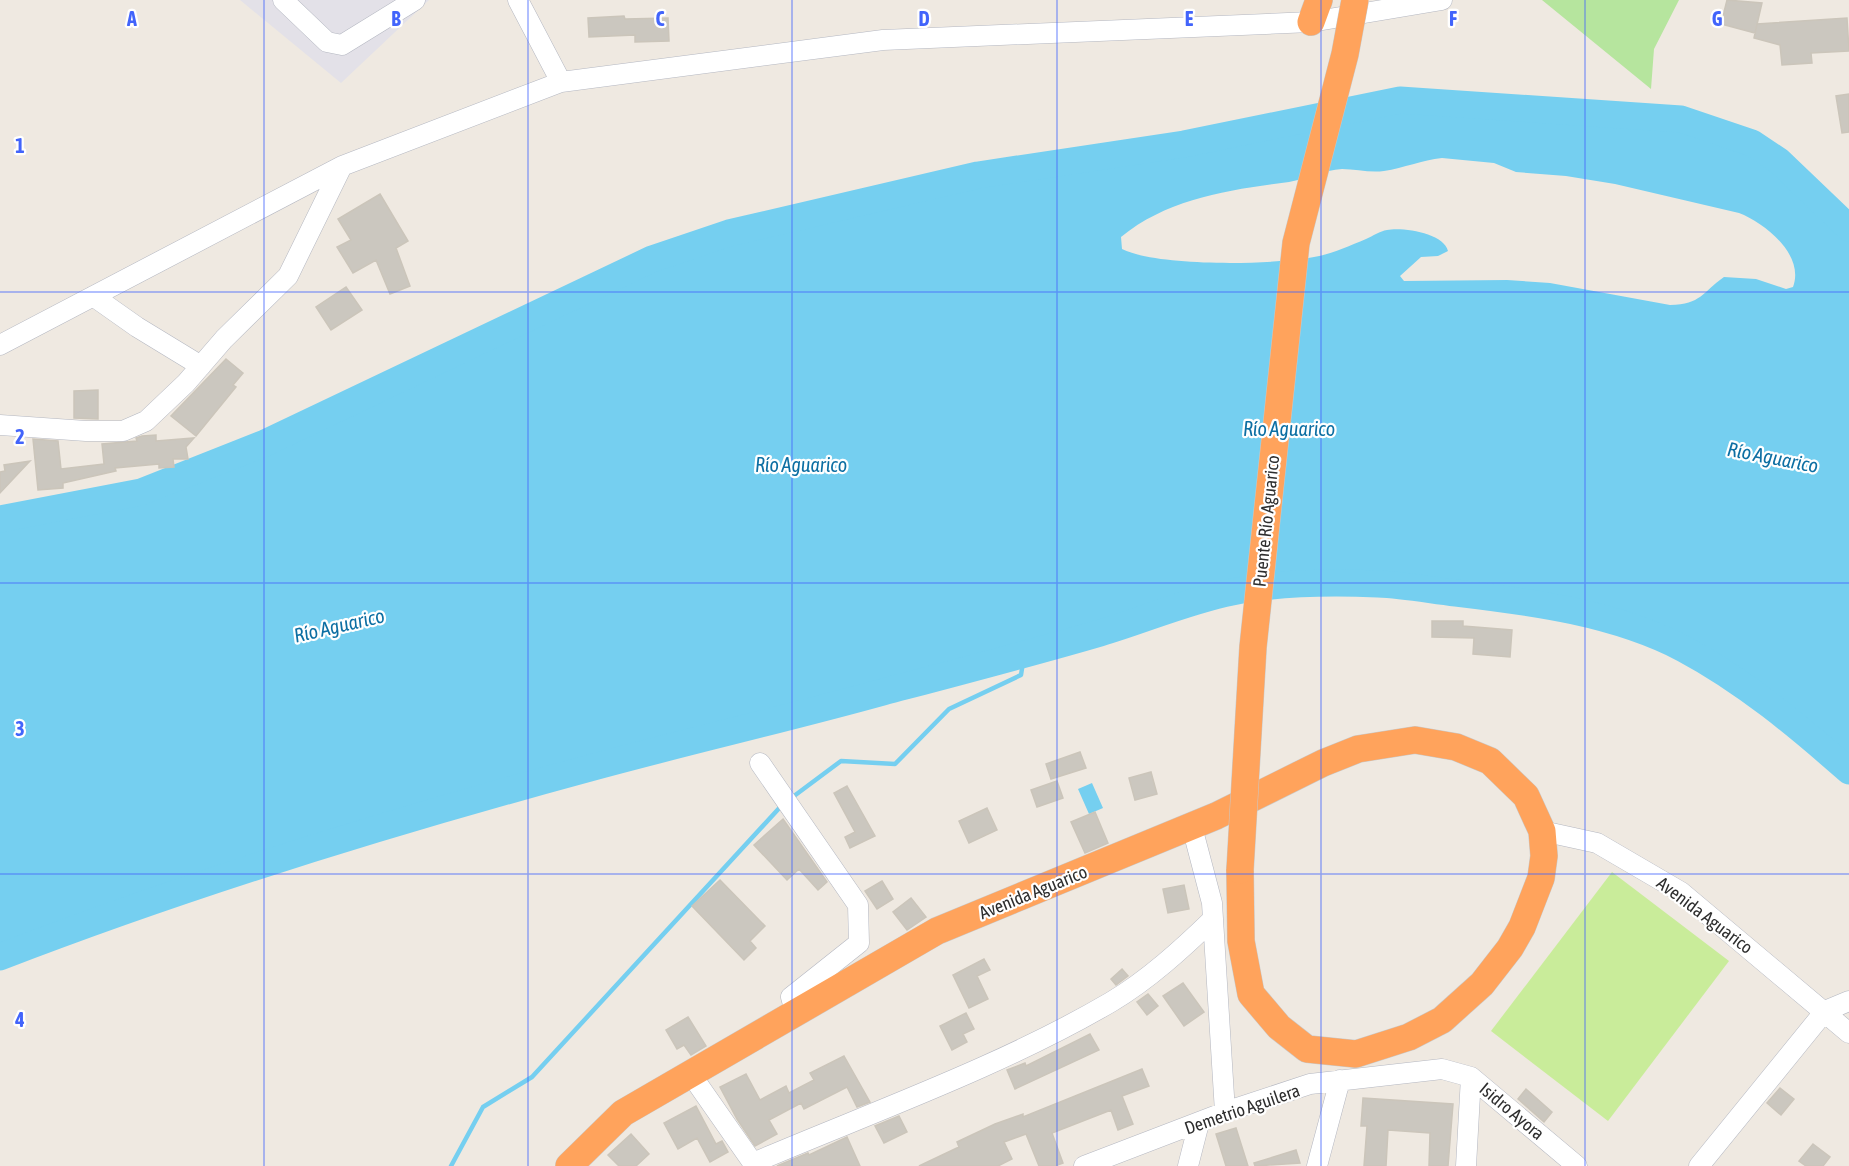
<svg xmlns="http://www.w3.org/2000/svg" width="1849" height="1166" font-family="'Asap Condensed',sans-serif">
<rect width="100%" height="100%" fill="#efe9e1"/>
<path fill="#e3e1e8" d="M 240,0 L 429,0 L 341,83 Z"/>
<path fill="#b6e59e" d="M 1542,0 L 1679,0 L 1654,49 L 1651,89 Z"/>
<path fill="#c9ec9a" d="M 1612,872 L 1729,961 L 1608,1121 L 1491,1031 Z"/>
<path fill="#75cff0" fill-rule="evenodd" d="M 1400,100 L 1681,119 L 1752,143 L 1779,161 L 1849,228 L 1849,771 C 1798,726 1744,681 1684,649 C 1616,613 1532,602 1456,593 C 1430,590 1404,585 1378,584 C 1330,582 1279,582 1232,592 C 1187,601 1144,620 1100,633 C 1028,654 955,673 883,692 C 782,720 680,743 579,771 C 384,824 189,884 0,957 L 0,519 L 141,492 L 265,443 L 652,259 L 729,233 L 978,175 L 1184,144 ZM 1442,158 L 1494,163 L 1516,172 L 1566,176 L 1615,184 L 1739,213 C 1765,223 1805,255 1793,287 L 1786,289 L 1756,279 L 1724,277 C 1701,293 1702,304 1670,305 L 1550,283 L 1507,280 L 1404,281 L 1400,276 L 1421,257 L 1438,256 L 1448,251 C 1444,233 1403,227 1387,230 C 1380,231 1373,236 1366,239 C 1349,246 1332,254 1314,257 C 1273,265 1158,267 1122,249 L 1121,237 C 1169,198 1229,190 1289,182 C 1307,179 1324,170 1342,169 C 1356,169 1370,173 1384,171 C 1404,168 1422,160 1442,158 Z
M 1092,783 L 1103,808 L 1089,814 L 1078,789 Z"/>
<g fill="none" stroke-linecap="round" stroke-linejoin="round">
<path stroke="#75cff0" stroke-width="4.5" d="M 790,799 L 841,761 L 895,764 L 949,709 L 1021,675 L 1025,649
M 451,1166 L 483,1107 L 532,1077 L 783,804"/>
<path stroke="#75cff0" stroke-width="27" d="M 0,519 L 141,492 L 265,443 L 652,259 L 729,233 L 978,175 L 1184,144 L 1400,100 L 1681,119 L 1752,143 L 1779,161 L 1849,228
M 0,957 C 189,884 384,824 579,771 C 680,743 782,720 883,692 C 955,673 1028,654 1100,633 C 1144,620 1187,601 1232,592 C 1279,582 1330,582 1378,584 C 1404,585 1430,590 1456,593 C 1532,602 1616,613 1684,649 C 1744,681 1798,726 1849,771"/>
</g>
<path fill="#cbc7bf" stroke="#cbc5ba" stroke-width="1.5" d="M 1727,0 L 1762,3 L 1755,33 L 1721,24 Z
M 624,16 L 625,19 L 668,18 L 669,41 L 635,42 L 635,35 L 589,37 L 588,18 Z
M 1847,18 L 1849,51 L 1811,53 L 1812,63 L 1782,65 L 1780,45 L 1754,38 L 1757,24 Z
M 1849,94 L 1849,132 L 1842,133 L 1836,96 Z
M 380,194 L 408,241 L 396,248 L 410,286 L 390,294 L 376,260 L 353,273 L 337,247 L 351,240 L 338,219 Z
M 346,287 L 362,310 L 331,330 L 316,307 Z
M 226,359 L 243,373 L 233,385 L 236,387 L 196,436 L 171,416 Z
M 98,390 L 98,419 L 74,418 L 74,391 Z
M 156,435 L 156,441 L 194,438 L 186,447 L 188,459 L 173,459 L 174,467 L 159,468 L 159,464 L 115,468 L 116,471 L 63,483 L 63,488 L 38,490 L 33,439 L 58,441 L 61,469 L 104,464 L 102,444 L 137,441 L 136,438 L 142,436 Z
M 30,461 L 14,478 L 0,493 L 0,472 L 5,471 L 4,465 Z
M 1432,621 L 1463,621 L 1463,626 L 1512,630 L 1510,657 L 1473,654 L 1474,638 L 1432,637 Z
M 1080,752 L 1086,768 L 1051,779 L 1046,764 Z
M 1151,772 L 1157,794 L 1135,800 L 1129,778 Z
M 1057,781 L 1063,798 L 1037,807 L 1031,790 Z
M 847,786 L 875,836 L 850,848 L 845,837 L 855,832 L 834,793 Z
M 987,808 L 997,830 L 969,843 L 959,821 Z
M 1095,812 L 1108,843 L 1085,853 L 1071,822 Z
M 783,819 L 827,882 L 818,890 L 799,869 L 787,880 L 754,845 Z
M 720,880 L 765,926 L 750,941 L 756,948 L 744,960 L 692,906 Z
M 882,881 L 893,899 L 877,909 L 865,891 Z
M 1184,885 L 1189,909 L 1168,913 L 1163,889 Z
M 911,898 L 926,917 L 907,930 L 893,912 Z
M 984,959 L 990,970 L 977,976 L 988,999 L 969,1008 L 953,975 Z
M 1122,969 L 1128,976 L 1116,985 L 1111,979 Z
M 1183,983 L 1204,1012 L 1184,1026 L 1163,996 Z
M 1148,994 L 1158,1006 L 1147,1015 L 1137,1002 Z
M 966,1013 L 974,1029 L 963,1034 L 967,1042 L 952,1050 L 940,1026 Z
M 688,1017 L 706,1046 L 691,1055 L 684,1045 L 677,1049 L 666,1030 Z
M 1090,1034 L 1099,1050 L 1015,1089 L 1007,1070 L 1025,1063 L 1026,1066 Z
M 844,1056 L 870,1102 L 857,1107 L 847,1087 L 804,1109 L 801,1103 L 769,1120 L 777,1134 L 755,1146 L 737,1119 L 720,1087 L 746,1074 L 760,1100 L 786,1086 L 789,1093 L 814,1080 L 810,1073 Z
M 1142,1069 L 1149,1086 L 1122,1096 L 1133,1124 L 1118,1130 L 1111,1110 L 1052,1133 L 1063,1163 L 1055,1166 L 1039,1166 L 1026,1134 L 1004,1142 L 1012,1159 L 998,1166 L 919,1166 L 959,1147 L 957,1142 L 995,1124 L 1023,1114 L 1023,1117 Z
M 1780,1088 L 1794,1099 L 1781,1115 L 1767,1103 Z
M 1526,1089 L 1552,1112 L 1544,1122 L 1518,1099 Z
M 1363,1098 L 1453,1104 L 1448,1166 L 1429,1166 L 1430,1133 L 1388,1130 L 1386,1166 L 1364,1166 L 1367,1126 L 1361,1126 Z
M 696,1106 L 716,1144 L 722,1141 L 728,1152 L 710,1162 L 697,1138 L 678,1149 L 664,1123 Z
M 899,1116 L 907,1132 L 884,1143 L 875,1126 Z
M 1236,1128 L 1248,1166 L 1226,1166 L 1216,1134 Z
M 631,1134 L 649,1154 L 636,1166 L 619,1166 L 608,1155 Z
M 847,1137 L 860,1166 L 777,1166 L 808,1153 L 809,1155 Z
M 1813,1144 L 1830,1157 L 1823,1166 L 1806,1166 L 1799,1161 Z
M 1296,1150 L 1300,1163 L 1255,1166 L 1254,1163 Z"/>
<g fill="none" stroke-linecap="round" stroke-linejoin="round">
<g stroke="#b4b7c1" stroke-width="21">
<path id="minor" d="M 283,0 L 327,42 L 342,45 L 415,0
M 518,0 L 561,82
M 93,296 L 137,327 L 201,366
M 0,345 L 342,166 L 561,82 L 883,40 L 1311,22 L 1442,0
M 0,425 L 86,431 L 123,431 L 146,421 L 186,383 L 224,339 L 288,276 L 342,166
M 760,763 L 858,905 L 859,943 L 791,997 L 795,1012
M 1192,827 L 1212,903 L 1225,1112
M 1542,831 L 1597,843 L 1681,892 L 1849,1033
M 690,1073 L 755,1166
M 753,1163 C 870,1113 1000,1067 1111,1002 C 1148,980 1182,949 1213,919
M 1084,1166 L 1225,1112 L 1310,1084 L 1442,1069 L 1471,1077 L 1577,1166
M 1188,1166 L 1199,1123
M 1317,1166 L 1340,1080
M 1466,1166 L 1471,1077
M 1699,1166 L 1825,1011 L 1849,1001"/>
</g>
<g stroke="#c9c9c9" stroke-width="28">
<path id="highway" d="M 1311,22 L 1319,0
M 569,1166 L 623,1113 L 937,931 L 1216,816 L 1323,763 L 1358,749 L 1415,740 L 1456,747 L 1490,761 L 1526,796 L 1542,831 L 1544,856 L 1541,878 L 1522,927 L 1510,948 L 1482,984 L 1442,1020 L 1409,1037 L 1356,1054 L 1307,1049 L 1279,1027 L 1251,994 L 1241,941 L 1240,870"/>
</g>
<use href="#minor" stroke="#fff" stroke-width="20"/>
<use href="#highway" stroke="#ffa35c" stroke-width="27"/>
<g stroke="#c9c9c9" stroke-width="28" stroke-linecap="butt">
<path id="highway-bridge" d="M 1240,870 L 1253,647 L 1296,243 L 1345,54 L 1355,0"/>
</g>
<use href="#highway-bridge" stroke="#ffa35c" stroke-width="27"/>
</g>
<path fill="none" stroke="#4264fb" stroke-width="1.5" stroke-opacity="0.55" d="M 264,0 L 264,1166M 528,0 L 528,1166M 792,0 L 792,1166M 1057,0 L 1057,1166M 1321,0 L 1321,1166M 1585,0 L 1585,1166M 0,292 L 1849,292M 0,583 L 1849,583M 0,874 L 1849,874"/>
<g text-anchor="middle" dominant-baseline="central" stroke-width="4.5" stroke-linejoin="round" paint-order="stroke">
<g font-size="18" fill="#2e2e2e" stroke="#fff">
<text transform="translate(1266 521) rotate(-84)">Puente Río Aguarico</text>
<text transform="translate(1033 892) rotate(-22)">Avenida Aguarico</text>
<text transform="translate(1705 915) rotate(37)">Avenida Aguarico</text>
<text transform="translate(1242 1109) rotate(-19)">Demetrio Aguilera</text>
<text transform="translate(1512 1111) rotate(40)">Isidro Ayora</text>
</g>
<g font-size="20" font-style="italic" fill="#0d6fa3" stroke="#fff">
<text x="1289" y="428">Río Aguarico</text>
<text transform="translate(1773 457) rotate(11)">Río Aguarico</text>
<text x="801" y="464">Río Aguarico</text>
<text transform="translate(339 625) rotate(-13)">Río Aguarico</text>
</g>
</g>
<g font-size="20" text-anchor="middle" font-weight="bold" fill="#4264fb" stroke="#fff" stroke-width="4.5" stroke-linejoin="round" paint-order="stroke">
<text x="132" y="26">A</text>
<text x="396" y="26">B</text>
<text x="660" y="26">C</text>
<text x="924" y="26">D</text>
<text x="1189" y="26">E</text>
<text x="1453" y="26">F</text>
<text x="1717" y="26">G</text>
<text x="20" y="153">1</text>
<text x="20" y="444">2</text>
<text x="20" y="736">3</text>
<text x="20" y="1027">4</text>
</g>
</svg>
